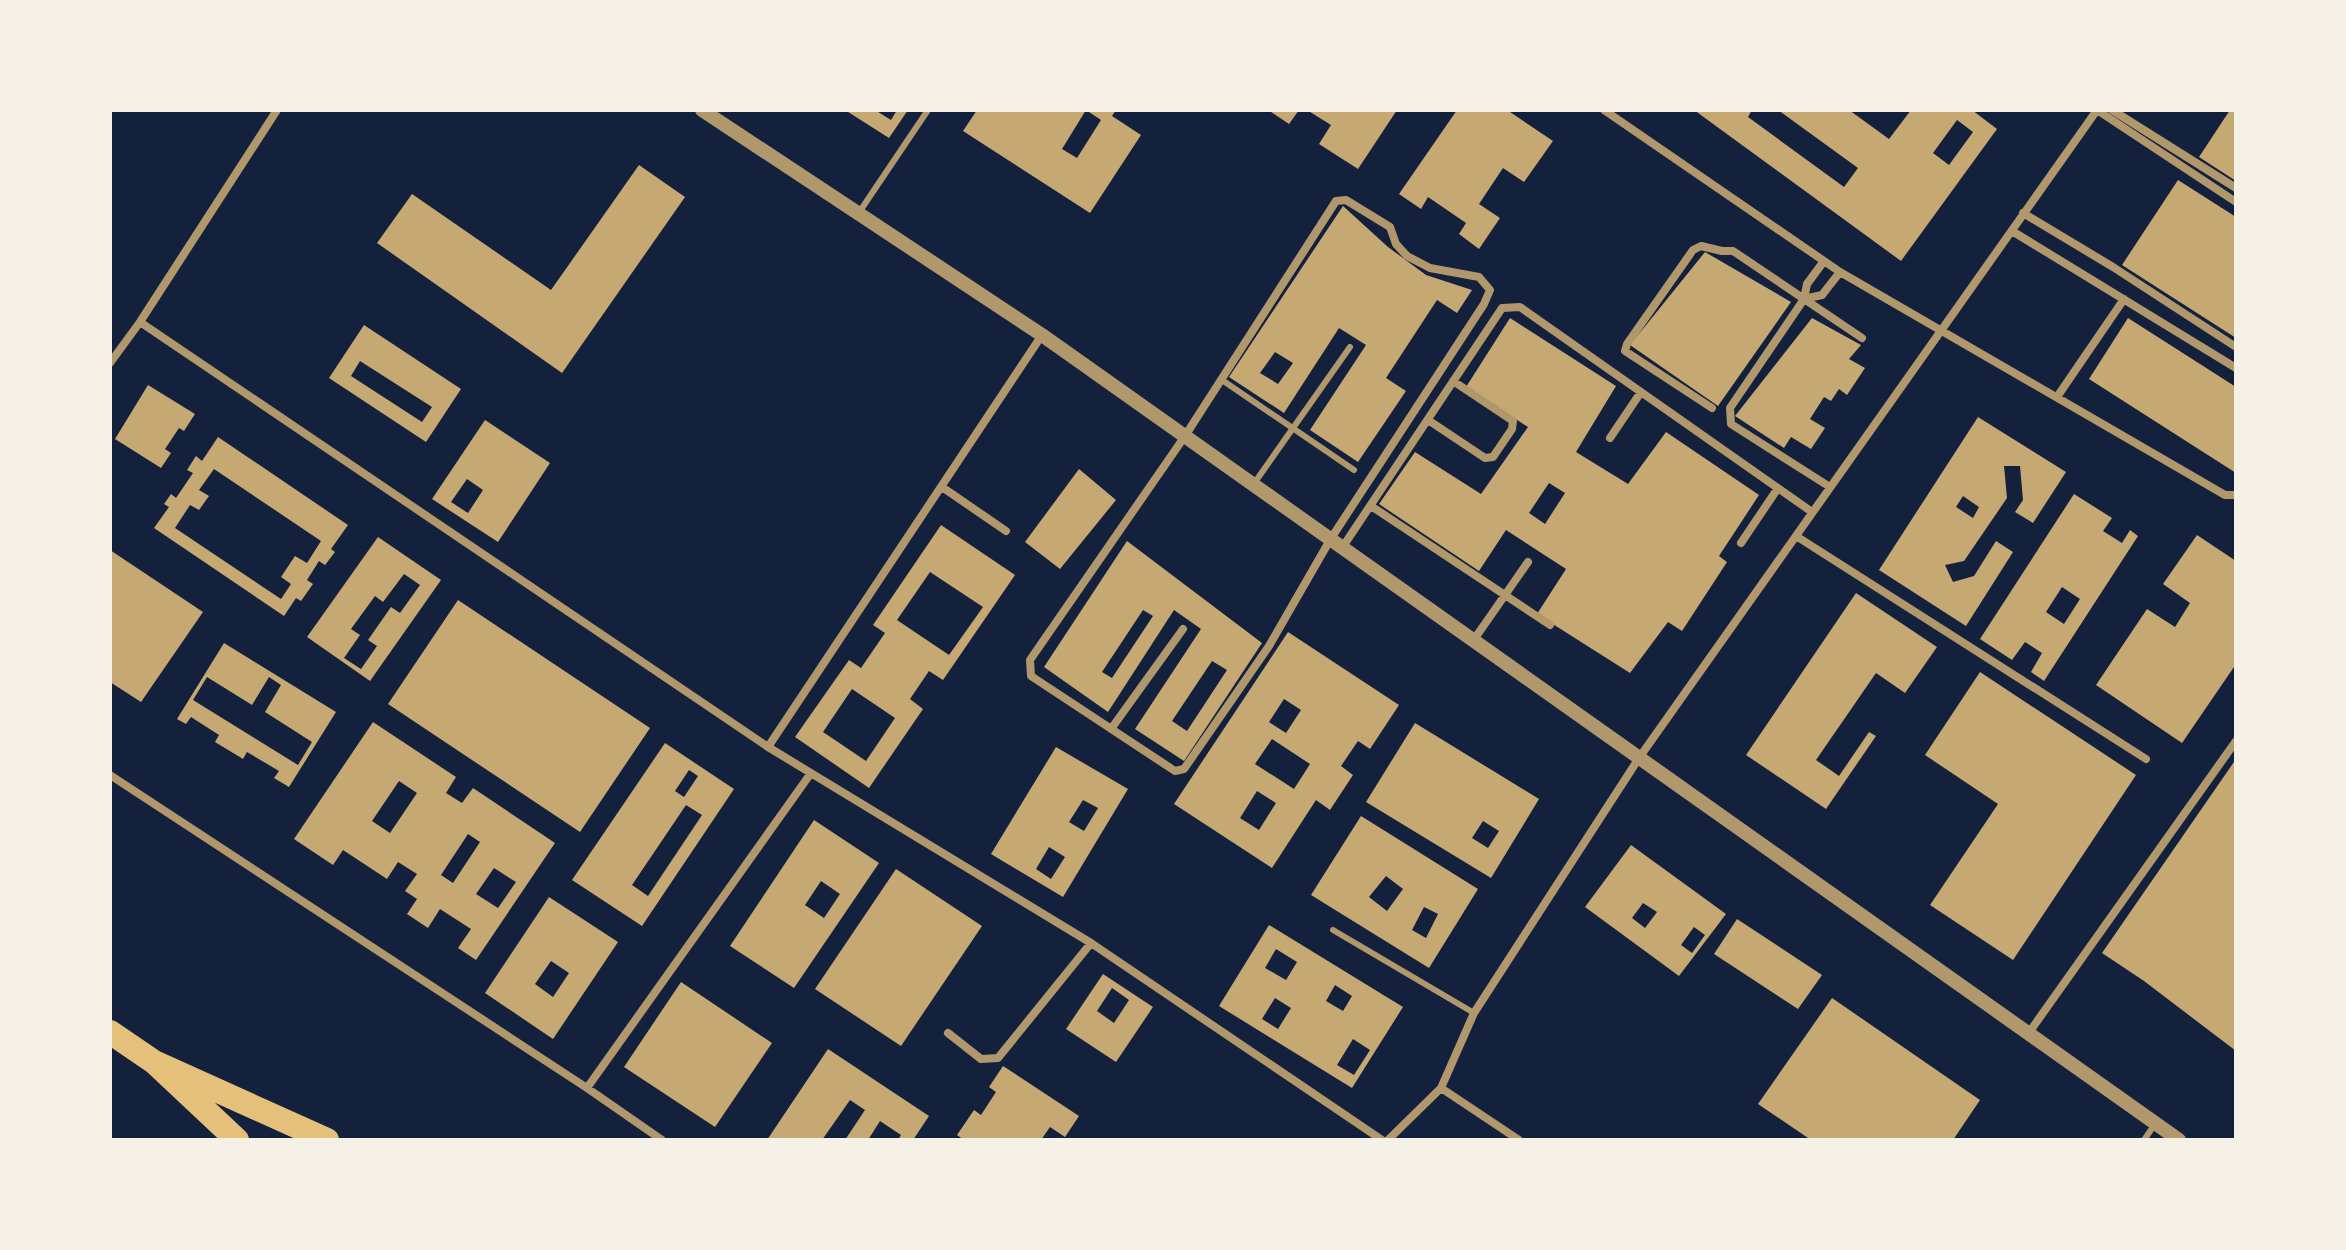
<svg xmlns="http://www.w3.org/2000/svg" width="2346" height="1250" font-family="Karla,sans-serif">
<rect width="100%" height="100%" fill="#14213d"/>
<path fill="#c6a872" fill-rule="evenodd" d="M 845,110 L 875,110 L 891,120 L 897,110 L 908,110 L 889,138 Z
M 977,110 L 1116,110 L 1112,116 L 1141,135 L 1090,213 L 963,131 ZM 1086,110 L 1101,120 L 1077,158 L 1062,149 Z
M 1268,110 L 1299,110 L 1289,124 Z
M 1307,110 L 1397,110 L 1358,169 L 1319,144 L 1331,125 Z
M 1457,110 L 1507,110 L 1553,141 L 1524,182 L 1503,168 L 1479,204 L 1500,218 L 1479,249 L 1459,234 L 1466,223 L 1428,197 L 1421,209 L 1399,194 Z
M 1694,110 L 1752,110 L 1748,117 L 1844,187 L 1858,168 L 1778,110 L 1849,110 L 1889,139 L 1911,110 L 1972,110 L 1997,129 L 1901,261 ZM 1957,120 L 1973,132 L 1949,165 L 1933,153 Z
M 2230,110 L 2236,110 L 2236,181 L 2199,157 Z
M 639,165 L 685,197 L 562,373 L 377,243 L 412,194 L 551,290 Z
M 2178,180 L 2236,217 L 2236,338 L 2122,265 Z
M 1343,206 L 1388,247 L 1426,275 L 1472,290 L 1457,313 L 1437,300 L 1386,378 L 1406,391 L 1358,462 L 1310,430 L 1366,345 L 1339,328 L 1284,413 L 1229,377 ZM 1275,352 L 1293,363 L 1278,384 L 1260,373 Z
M 1705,252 L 1791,302 L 1718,406 L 1630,345 Z
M 1510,318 L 1616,386 L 1576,452 L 1628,484 L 1666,432 L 1759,495 L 1719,556 L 1727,562 L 1682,631 L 1668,622 L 1630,673 L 1537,614 L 1566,569 L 1506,530 L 1479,571 L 1379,504 L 1415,452 L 1481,494 L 1528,427 L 1466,387 ZM 1549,483 L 1565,493 L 1545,524 L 1529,513 Z
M 1812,318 L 1861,345 L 1849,359 L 1865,368 L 1847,395 L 1839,389 L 1831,401 L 1824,397 L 1810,419 L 1825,428 L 1811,449 L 1791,437 L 1784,448 L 1735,416 Z
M 2128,318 L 2236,387 L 2236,473 L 2089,379 Z
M 364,325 L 461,389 L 426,442 L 329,378 ZM 360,361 L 432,407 L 422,422 L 351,376 Z
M 148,385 L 195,414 L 184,431 L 179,428 L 165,449 L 171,453 L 161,468 L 115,439 Z
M 1978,417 L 2066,472 L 2033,523 L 2015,512 L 2023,500 L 2020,466 L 2004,466 L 2007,498 L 1964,561 L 1945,565 L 1953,582 L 1974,576 L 1996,541 L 2013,552 L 1966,626 L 1879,570 ZM 1963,496 L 1979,507 L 1973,518 L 1956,507 Z
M 485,420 L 550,463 L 498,542 L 432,499 ZM 467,479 L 483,490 L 468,513 L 451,502 Z
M 218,437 L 348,525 L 331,549 L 335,552 L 325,565 L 319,561 L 307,580 L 313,584 L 301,601 L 296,598 L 284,616 L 154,528 L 169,507 L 164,504 L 171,494 L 176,498 L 193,473 L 187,470 L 196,456 L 202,461 ZM 214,469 L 321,541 L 307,563 L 295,556 L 281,577 L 291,584 L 281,599 L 175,528 L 190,505 L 199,510 L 209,496 L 199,490 Z
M 1079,469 L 1116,500 L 1060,569 L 1025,542 Z
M 2074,494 L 2112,518 L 2103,531 L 2122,543 L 2130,530 L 2138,536 L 2044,681 L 2031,672 L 2042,653 L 2025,642 L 2012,660 L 1980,639 ZM 2062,587 L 2080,599 L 2064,624 L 2046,612 Z
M 941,525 L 1015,575 L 943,680 L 929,671 L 910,699 L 923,709 L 869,788 L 795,737 L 849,660 L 861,668 L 885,633 L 873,625 ZM 930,572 L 983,607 L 949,655 L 897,620 ZM 852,689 L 895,718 L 866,761 L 823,732 Z
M 2197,535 L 2236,561 L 2236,664 L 2182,743 L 2096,685 L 2147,609 L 2175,627 L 2190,603 L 2163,584 Z
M 378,537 L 441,580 L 370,681 L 307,637 ZM 404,574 L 420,585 L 400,613 L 391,607 L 368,640 L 377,646 L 361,669 L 344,658 L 360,635 L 351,629 L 375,596 L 383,602 Z
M 1127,541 L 1262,643 L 1184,761 L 1135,729 L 1201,629 L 1174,610 L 1108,712 L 1044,667 ZM 1143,610 L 1153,616 L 1112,678 L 1102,672 ZM 1212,661 L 1227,670 L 1187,731 L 1172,721 Z
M 110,550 L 203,612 L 141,702 L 110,682 Z
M 1856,593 L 1937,647 L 1905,693 L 1876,673 L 1816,760 L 1839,776 L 1869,732 L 1876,736 L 1826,809 L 1746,755 Z
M 458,600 L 650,728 L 580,832 L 388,704 Z
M 1288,632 L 1399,705 L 1370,749 L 1358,741 L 1341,766 L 1353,775 L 1330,810 L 1316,800 L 1272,868 L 1174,804 ZM 1284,699 L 1301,710 L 1286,733 L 1269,722 ZM 1272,739 L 1310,764 L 1294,789 L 1255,764 ZM 1257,791 L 1276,803 L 1259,830 L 1240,818 Z
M 224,643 L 336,712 L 289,787 L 274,778 L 279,771 L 247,752 L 243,759 L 215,742 L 219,735 L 191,717 L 186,724 L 177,719 ZM 207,677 L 252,705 L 269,677 L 281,685 L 265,712 L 312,742 L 298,765 L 193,700 Z
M 1980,672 L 2136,775 L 2013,960 L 1930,905 L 1998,804 L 1925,755 Z
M 373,722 L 456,777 L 446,793 L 462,803 L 473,788 L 555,843 L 476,960 L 458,948 L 471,929 L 440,909 L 428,928 L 407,914 L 417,899 L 405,891 L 417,874 L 398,862 L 387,879 L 343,850 L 333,865 L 294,839 ZM 399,781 L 417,793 L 390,833 L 372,821 ZM 468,834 L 480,842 L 453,883 L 441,875 ZM 494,868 L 516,882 L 498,908 L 476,894 Z
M 1415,723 L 1539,799 L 1491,878 L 1366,802 ZM 1483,821 L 1499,831 L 1488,848 L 1472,838 Z
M 665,743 L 734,789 L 642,926 L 572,880 ZM 689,770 L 698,776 L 684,797 L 675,791 ZM 686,805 L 702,815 L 648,896 L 632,885 Z
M 1056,747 L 1128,789 L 1063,897 L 991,854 ZM 1083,800 L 1098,808 L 1084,831 L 1069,822 ZM 1049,847 L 1065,857 L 1051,879 L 1036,869 Z
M 2236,759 L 2236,1051 L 2144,981 L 2102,953 Z
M 1361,816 L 1478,889 L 1429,968 L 1311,895 ZM 1386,876 L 1403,889 L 1387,911 L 1369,897 ZM 1424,907 L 1438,914 L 1426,938 L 1412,930 Z
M 814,820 L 879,863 L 794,988 L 730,946 ZM 821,881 L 840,894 L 824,918 L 805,905 Z
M 1631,845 L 1726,914 L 1679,976 L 1585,907 ZM 1643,903 L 1657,912 L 1645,928 L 1632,918 ZM 1694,927 L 1705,935 L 1692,953 L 1681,945 Z
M 896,869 L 982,926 L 901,1046 L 815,989 Z
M 549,897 L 618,942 L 553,1039 L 485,993 ZM 551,961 L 569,973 L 553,997 L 535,984 Z
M 1737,919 L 1822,975 L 1798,1009 L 1714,954 Z
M 1269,925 L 1403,1007 L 1352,1088 L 1219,1006 ZM 1276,949 L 1297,962 L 1286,980 L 1265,968 ZM 1335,985 L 1352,996 L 1343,1011 L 1326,1001 ZM 1275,998 L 1291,1008 L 1278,1029 L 1262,1019 ZM 1353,1039 L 1370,1050 L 1354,1075 L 1337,1065 Z
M 1103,974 L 1153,1007 L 1116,1062 L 1066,1029 ZM 1112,988 L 1129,1000 L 1114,1023 L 1097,1011 Z
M 681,982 L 772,1043 L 715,1127 L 624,1067 Z
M 1832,998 L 1980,1100 L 1953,1140 L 1811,1140 L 1758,1104 Z
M 828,1049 L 929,1116 L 913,1140 L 898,1140 L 901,1135 L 880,1121 L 868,1140 L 845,1140 L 865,1110 L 850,1100 L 822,1140 L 767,1140 Z
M 1003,1066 L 1079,1116 L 1065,1137 L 1050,1127 L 1041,1140 L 964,1140 L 957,1135 L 974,1110 L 981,1115 L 996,1092 L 989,1087 Z"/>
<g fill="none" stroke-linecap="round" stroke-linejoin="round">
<path stroke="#b1986c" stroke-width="6" d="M 858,214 L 928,110
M 1222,380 L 1354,470
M 1253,485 L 1350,347
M 1333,930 L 1474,1013
M 2144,1140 L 2155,1124"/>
<path stroke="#b1986c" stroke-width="8" d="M 1604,110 L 1840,272 L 2225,495 L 2236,495
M 2097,110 L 2236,202
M 2112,110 L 2236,188
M 1346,200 L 1390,227 L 1396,244 L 1407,256 L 1430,268 L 1479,277 L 1490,290 L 1484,304 L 1330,540 L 1269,646 L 1184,769 L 1175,771 L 1031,676 L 1030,660 L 1185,436 L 1336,201 Z
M 2023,213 L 2113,267 L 2236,347
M 2012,231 L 2236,368
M 1804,299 L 1807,284 L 1824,261
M 140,322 L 768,747 L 1091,943 L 1382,1140
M 110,363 L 140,322 L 277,110
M 2057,397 L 2124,299
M 1712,408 L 1625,351 L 1627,344 L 1693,250 L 1701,246 L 1722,251 L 1733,251 L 1862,338
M 1428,420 L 1485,458 L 1493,457 L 1512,429 L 1513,421 L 1453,381
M 1610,438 L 1641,392
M 942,487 L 1006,531
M 1830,487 L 1731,424 L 1730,408 L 1804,299 L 1822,295 L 1840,272
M 1371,506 L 1550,625
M 1796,536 L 2146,759
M 1741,543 L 1778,488
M 1342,548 L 1502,308 L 1520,307 L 1812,512
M 1473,641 L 1528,562
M 1111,729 L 1183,629
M 768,747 L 1042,335
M 110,775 L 587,1088 L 662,1140
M 948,1033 L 981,1059 L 998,1058 L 1091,943
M 2028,1034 L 2236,741
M 587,1088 L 811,773
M 1441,1088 L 1519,1140
M 1388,1140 L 1441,1088 L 1474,1013 L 1639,758 L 2097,110"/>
<path stroke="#b1986c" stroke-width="14" d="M 702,110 L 1042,335 L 2179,1140"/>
<path stroke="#e5c07b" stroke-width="24" d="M 110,1032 L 154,1062 L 237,1140
M 154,1062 L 327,1140"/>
</g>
<rect width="2346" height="1250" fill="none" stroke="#f6f1e7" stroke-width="224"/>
</svg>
